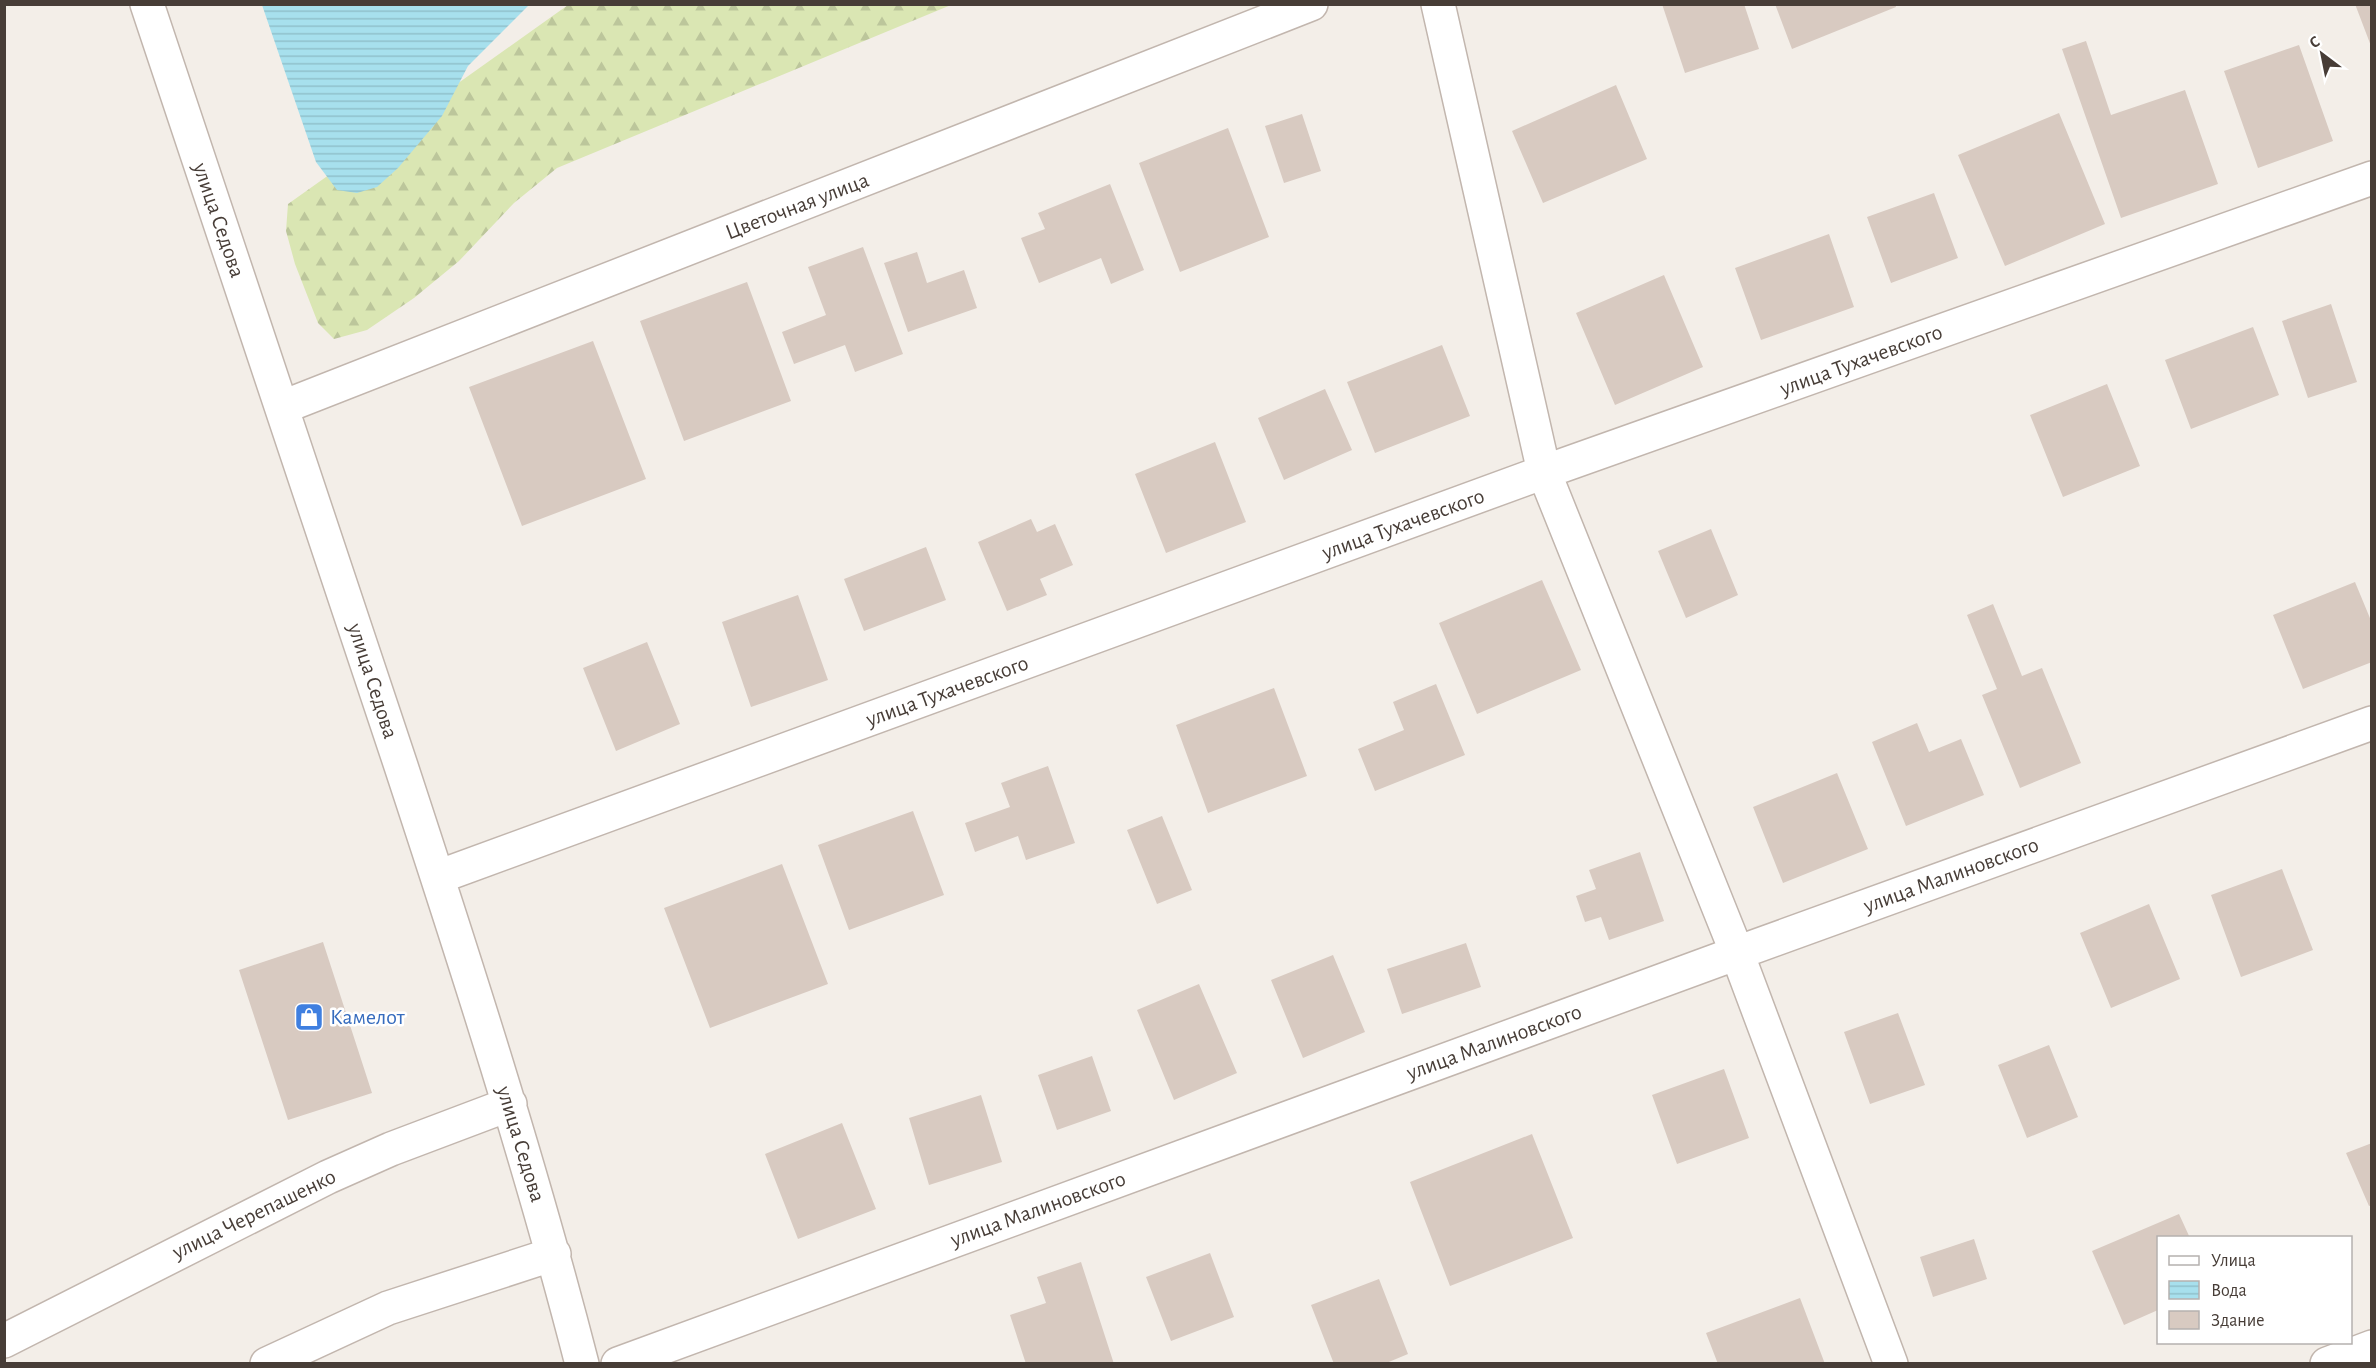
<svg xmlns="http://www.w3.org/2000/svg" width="2376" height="1368" font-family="'Alegreya Sans',sans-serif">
<defs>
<pattern id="forest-firs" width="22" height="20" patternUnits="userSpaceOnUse" patternTransform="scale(1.5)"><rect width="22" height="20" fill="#dae6b3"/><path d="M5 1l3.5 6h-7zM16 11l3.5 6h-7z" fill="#bcc69b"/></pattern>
<pattern id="water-rules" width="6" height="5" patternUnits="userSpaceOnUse" patternTransform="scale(1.5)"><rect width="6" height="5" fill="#a7e0ed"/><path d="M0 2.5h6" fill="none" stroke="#91c1cc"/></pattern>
</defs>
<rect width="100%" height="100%" fill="#f3eee8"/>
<path fill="url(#forest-firs)" d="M 568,5 L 951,5 L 557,168 L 514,203 L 459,261 L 414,298 L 367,330 L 334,339 L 318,323 L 295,264 L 286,231 L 288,204 Z"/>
<path fill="url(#water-rules)" d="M 262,5 L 262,4 L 529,5 L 468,66 L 442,116 L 398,168 L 377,187 L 357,193 L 337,190 L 316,162 Z"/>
<path fill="#d8cac1" d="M 1662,4 L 1744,4 L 1759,49 L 1685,73 Z
M 1775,4 L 1895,4 L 1896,7 L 1792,49 Z
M 2355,4 L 2372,4 L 2372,46 L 2371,46 Z
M 2086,41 L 2111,115 L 2185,90 L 2218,184 L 2121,218 L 2062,49 Z
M 2299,45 L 2333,141 L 2258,168 L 2224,71 Z
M 1616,85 L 1647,159 L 1543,203 L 1512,131 Z
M 2059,113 L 2105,224 L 2005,266 L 1958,155 Z
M 1302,114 L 1321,171 L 1284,183 L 1265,126 Z
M 1228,128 L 1269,237 L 1180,272 L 1139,163 Z
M 1110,184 L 1144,270 L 1111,284 L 1101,258 L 1039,283 L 1021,238 L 1045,229 L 1038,213 Z
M 1934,193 L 1958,258 L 1891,283 L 1867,217 Z
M 1829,234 L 1854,307 L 1761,340 L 1735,268 Z
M 863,247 L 903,354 L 855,372 L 845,345 L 794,364 L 782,332 L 826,315 L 808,267 Z
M 917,252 L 927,283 L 964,270 L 977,308 L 908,332 L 884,263 Z
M 1664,275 L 1703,367 L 1615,405 L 1576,313 Z
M 747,282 L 791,401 L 684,441 L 640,321 Z
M 2331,304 L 2357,382 L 2308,398 L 2282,321 Z
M 2253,327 L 2279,395 L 2191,429 L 2165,360 Z
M 593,341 L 646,479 L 522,526 L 469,387 Z
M 1442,345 L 1470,416 L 1375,453 L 1347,382 Z
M 2107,384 L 2140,466 L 2063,497 L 2030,415 Z
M 1325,389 L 1352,450 L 1284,480 L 1258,418 Z
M 1215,442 L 1246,522 L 1166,553 L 1135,474 Z
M 1031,519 L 1037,532 L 1055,524 L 1073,565 L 1040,579 L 1047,595 L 1007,611 L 978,542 Z
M 1711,529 L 1738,595 L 1686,618 L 1658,551 Z
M 926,547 L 946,600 L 864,631 L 844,579 Z
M 1542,580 L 1581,670 L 1477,714 L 1439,623 Z
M 2355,582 L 2372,623 L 2372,662 L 2303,689 L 2273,615 Z
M 798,595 L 828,680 L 751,707 L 722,622 Z
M 1993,604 L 2022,676 L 2042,668 L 2081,763 L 2020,788 L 1982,695 L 1997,689 L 1967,615 Z
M 647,642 L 680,724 L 616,751 L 583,668 Z
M 1436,684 L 1465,755 L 1375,791 L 1358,749 L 1404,730 L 1393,702 Z
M 1274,688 L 1307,776 L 1208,813 L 1176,725 Z
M 1917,723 L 1929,752 L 1961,739 L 1984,795 L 1906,826 L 1872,742 Z
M 1048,766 L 1075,843 L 1026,860 L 1018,836 L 975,852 L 965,823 L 1010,807 L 1001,783 Z
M 1837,773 L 1868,849 L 1783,883 L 1753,807 Z
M 913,811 L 944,895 L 849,930 L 818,845 Z
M 1162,816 L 1192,890 L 1157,904 L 1127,830 Z
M 1640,852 L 1664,921 L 1609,940 L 1601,917 L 1585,922 L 1576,896 L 1596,889 L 1589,870 Z
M 782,864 L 828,984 L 710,1028 L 664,908 Z
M 2282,869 L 2313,950 L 2241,977 L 2211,895 Z
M 2149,904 L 2180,979 L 2111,1008 L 2080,933 Z
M 323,942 L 372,1093 L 288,1120 L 239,970 Z
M 1466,943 L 1481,987 L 1402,1014 L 1387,969 Z
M 1333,955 L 1365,1032 L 1303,1058 L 1271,980 Z
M 1199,984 L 1237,1073 L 1174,1100 L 1137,1010 Z
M 1898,1013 L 1925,1085 L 1870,1104 L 1844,1032 Z
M 2049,1045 L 2078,1117 L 2027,1138 L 1998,1065 Z
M 1092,1056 L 1111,1111 L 1057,1130 L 1038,1075 Z
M 1724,1069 L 1749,1138 L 1677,1164 L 1652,1095 Z
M 981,1095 L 1002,1162 L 929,1185 L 909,1118 Z
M 842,1123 L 876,1209 L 798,1239 L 765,1154 Z
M 1532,1134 L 1573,1238 L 1450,1286 L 1410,1182 Z
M 2372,1143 L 2372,1205 L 2369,1206 L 2346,1153 Z
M 2179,1214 L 2190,1238 L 2158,1238 L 2158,1310 L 2124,1325 L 2092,1251 Z
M 1974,1239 L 1987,1279 L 1933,1297 L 1920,1257 Z
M 1210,1253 L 1234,1317 L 1171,1341 L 1146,1277 Z
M 1081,1262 L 1114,1364 L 1026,1364 L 1010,1315 L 1046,1303 L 1037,1277 Z
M 1379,1279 L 1408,1354 L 1384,1364 L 1334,1364 L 1311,1305 Z
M 1800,1298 L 1825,1364 L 1718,1364 L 1706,1333 Z"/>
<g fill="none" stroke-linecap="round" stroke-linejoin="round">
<g stroke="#c2b6ae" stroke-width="36">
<path id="minor" d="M 147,4 C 231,259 318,512 401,766 C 466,964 530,1162 582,1364
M 1438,4 L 1544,472 L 1737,953 L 1891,1364
M 283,407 L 1311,4
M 438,877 L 1544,472 L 2372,178
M 4,1341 L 328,1177 L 391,1149 L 510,1104
M 267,1364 L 388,1308 L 554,1254
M 618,1364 L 1737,953 L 2372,723
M 2327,1364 L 2372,1347"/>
</g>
<use href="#minor" stroke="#fff" stroke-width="33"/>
</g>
<defs>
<g id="shop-square" transform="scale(1.5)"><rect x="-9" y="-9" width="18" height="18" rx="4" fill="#3f7fe0" stroke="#fff"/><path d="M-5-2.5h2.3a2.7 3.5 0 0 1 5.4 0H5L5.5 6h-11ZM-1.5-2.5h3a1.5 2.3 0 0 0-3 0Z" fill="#fff"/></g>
</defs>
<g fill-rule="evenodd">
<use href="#shop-square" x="309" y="1017"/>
</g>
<g text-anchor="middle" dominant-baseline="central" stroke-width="5" stroke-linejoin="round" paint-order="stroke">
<g font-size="22" fill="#473d37" stroke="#fff">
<text transform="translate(797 206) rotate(-21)">Цветочная улица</text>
<text transform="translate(219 220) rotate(71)">улица Седова</text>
<text transform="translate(1861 360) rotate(-20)">улица Тухачевского</text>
<text transform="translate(1403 524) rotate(-20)">улица Тухачевского</text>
<text transform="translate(373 681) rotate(72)">улица Седова</text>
<text transform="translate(947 691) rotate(-20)">улица Тухачевского</text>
<text transform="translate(1951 875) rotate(-20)">улица Малиновского</text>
<text transform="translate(1494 1042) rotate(-20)">улица Малиновского</text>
<text transform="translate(521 1144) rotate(73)">улица Седова</text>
<text transform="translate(1038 1209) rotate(-20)">улица Малиновского</text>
<text transform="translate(254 1214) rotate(-26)">улица Черепашенко</text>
</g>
<g font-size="22" fill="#366cbe" stroke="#fff" text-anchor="start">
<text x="330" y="1017">Камелот</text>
</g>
</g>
<rect width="2376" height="1368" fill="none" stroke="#473d37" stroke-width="12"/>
<rect x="2157" y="1236" width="195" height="108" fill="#ffffff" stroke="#b5b1af" stroke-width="1.5"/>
<rect x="2169" y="1256" width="30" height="9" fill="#ffffff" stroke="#b5b1af" stroke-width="1.5"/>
<text x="2211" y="1266" font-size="18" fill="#473d37">Улица</text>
<rect x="2169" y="1281" width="30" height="18" fill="url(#water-rules)" stroke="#b5b1af" stroke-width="1.5"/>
<text x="2211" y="1296" font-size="18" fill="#473d37">Вода</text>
<rect x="2169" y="1311" width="30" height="18" fill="#d8cac1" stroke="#b5b1af" stroke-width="1.5"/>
<text x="2211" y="1326" font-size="18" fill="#473d37">Здание</text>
<g transform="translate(2322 54) rotate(328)" stroke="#ffffff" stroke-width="4.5" paint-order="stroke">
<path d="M0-4.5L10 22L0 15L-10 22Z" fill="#473d37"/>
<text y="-9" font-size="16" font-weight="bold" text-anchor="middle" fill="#473d37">С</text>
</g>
</svg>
